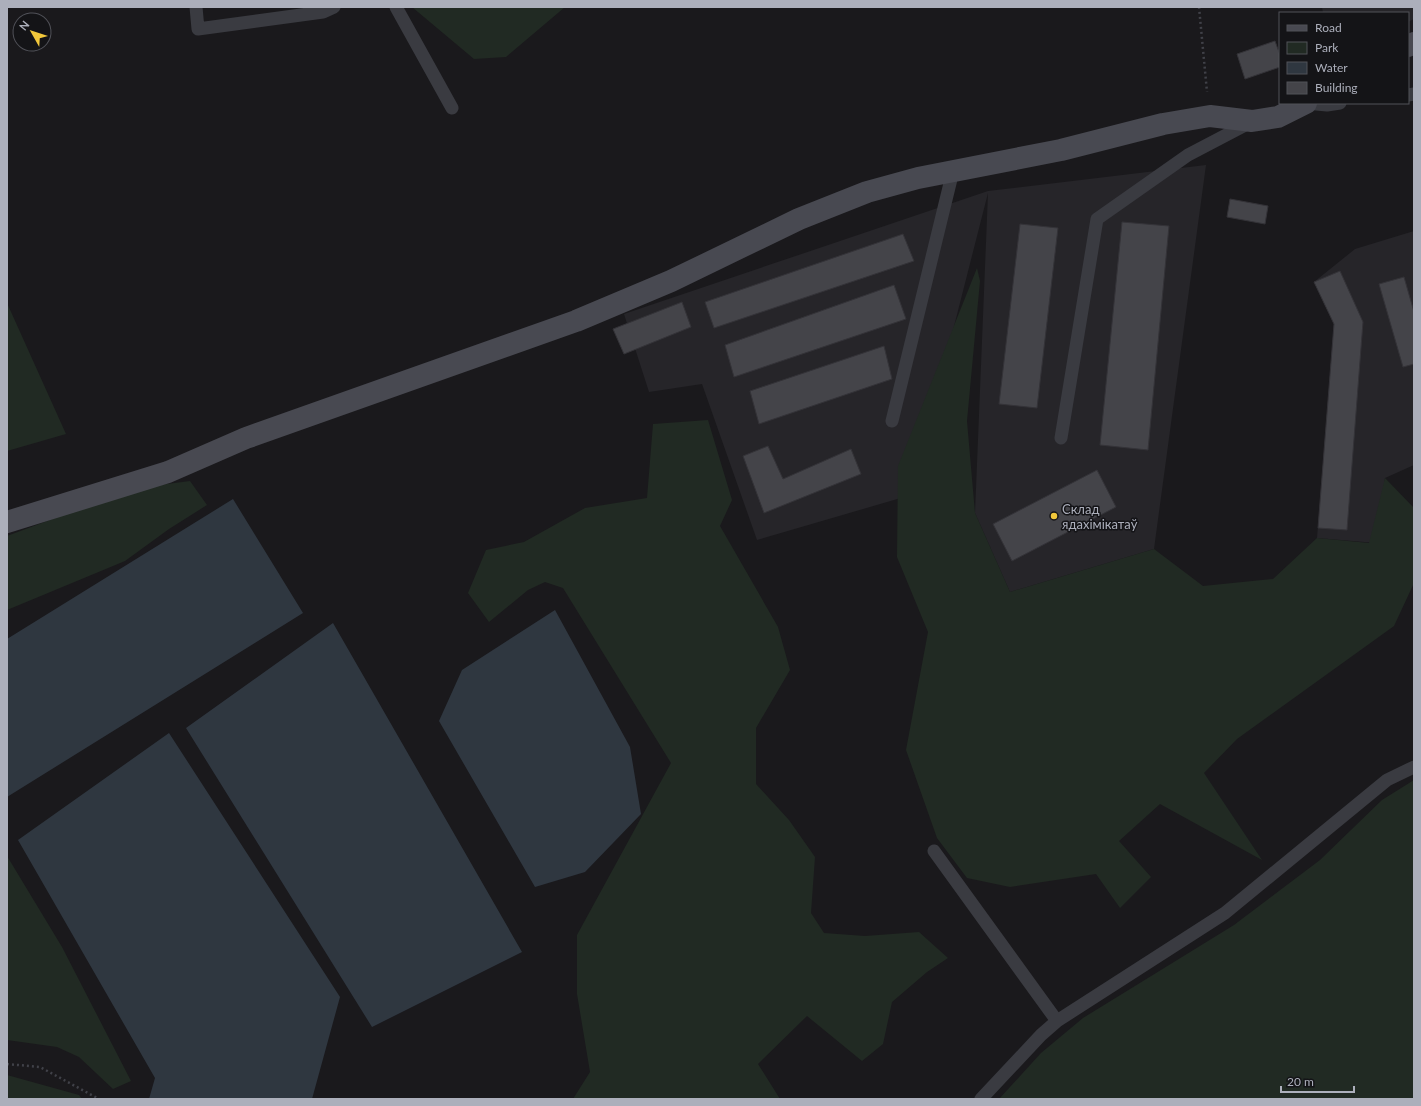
<svg xmlns="http://www.w3.org/2000/svg" width="1421" height="1106" font-family="Lato,sans-serif">
<rect width="100%" height="100%" fill="#1a191c"/>
<path fill="#262529" d="M 1322,7 L 1414,7 L 1414,19 L 1408,22 L 1408,13 L 1323,13 Z
M 1206,165 L 1154,549 L 1010,592 L 975,513 L 988,193 L 911,495 L 757,540 L 702,384 L 649,392 L 624,314 L 988,191 Z
M 1414,231 L 1414,465 L 1385,478 L 1376,543 L 1317,538 L 1334,324 L 1314,282 L 1355,249 Z"/>
<path fill="#212a23" d="M 412,7 L 565,7 L 506,57 L 474,59 Z
M 977,268 L 980,281 L 967,421 L 975,513 L 1010,592 L 1154,549 L 1203,586 L 1273,579 L 1317,538 L 1369,543 L 1385,478 L 1414,508 L 1414,583 L 1394,626 L 1237,739 L 1204,773 L 1262,860 L 1160,804 L 1119,841 L 1151,877 L 1120,908 L 1096,874 L 1010,887 L 967,878 L 937,838 L 906,750 L 928,632 L 897,557 L 898,466 Z
M 7,303 L 66,434 L 7,451 Z
M 708,420 L 732,500 L 720,526 L 778,627 L 790,670 L 756,728 L 756,784 L 789,820 L 815,857 L 811,913 L 824,933 L 865,936 L 919,932 L 948,958 L 927,972 L 892,1002 L 883,1044 L 862,1061 L 807,1016 L 758,1064 L 780,1099 L 573,1099 L 590,1072 L 577,994 L 577,935 L 671,763 L 563,588 L 545,582 L 528,590 L 489,622 L 468,593 L 486,550 L 524,542 L 585,508 L 647,498 L 653,424 Z
M 190,481 L 207,505 L 169,529 L 125,561 L 7,610 L 7,536 L 136,488 Z
M 1414,780 L 1414,1099 L 999,1099 L 1041,1053 L 1083,1018 L 1234,925 L 1320,860 L 1382,800 Z
M 7,856 L 62,947 L 131,1081 L 113,1089 L 79,1057 L 57,1047 L 7,1040 Z
M 7,1075 L 79,1095 L 82,1099 L 7,1099 Z"/>
<path fill="#2f3740" d="M 233,499 L 303,613 L 7,797 L 7,639 Z
M 555,610 L 630,747 L 641,814 L 585,872 L 535,887 L 439,721 L 462,670 Z
M 333,623 L 522,952 L 372,1027 L 186,728 Z
M 169,733 L 340,997 L 312,1099 L 149,1099 L 155,1078 L 18,840 Z"/>
<path fill="#444449" stroke="#343338" d="M 1275,41 L 1280,55 L 1280,67 L 1245,79 L 1237,54 Z
M 1230,199 L 1268,206 L 1265,224 L 1227,217 Z
M 1122,222 L 1169,226 L 1148,450 L 1100,445 Z
M 1020,224 L 1058,228 L 1037,408 L 999,404 Z
M 903,234 L 914,261 L 714,328 L 705,302 Z
M 1340,271 L 1363,322 L 1347,530 L 1318,528 L 1334,324 L 1314,282 Z
M 1404,277 L 1414,312 L 1414,364 L 1403,367 L 1379,284 Z
M 894,285 L 906,319 L 734,377 L 725,345 Z
M 682,302 L 691,327 L 624,354 L 613,329 Z
M 884,346 L 892,379 L 759,424 L 750,391 Z
M 768,446 L 783,479 L 851,449 L 861,474 L 764,513 L 743,456 Z
M 1097,470 L 1116,507 L 1012,561 L 993,524 Z"/>
<g fill="none" stroke-linecap="round" stroke-linejoin="round">
<path stroke="#404148" stroke-width="2.5" stroke-dasharray="2 3" stroke-linecap="butt" d="M 1199,7 L 1207,92
M 7,1064 L 40,1067 L 99,1099"/>
<path stroke="#3a3b41" stroke-width="13" d="M 196,7 L 198,29 L 323,12 L 334,7
M 396,7 L 452,108
M 1408,95 L 1414,94
M 1306,103 L 1327,105 L 1340,103
M 892,421 L 953,171
M 1061,438 L 1097,219 L 1188,155 L 1251,122
M 934,851 L 1057,1021
M 981,1099 L 1041,1035 L 1057,1021 L 1225,913 L 1387,780 L 1414,767"/>
<path stroke="#484951" stroke-width="22" d="M 1408,46 L 1414,43
M 7,522 L 168,472 L 246,438 L 576,321 L 671,281 L 799,219 L 867,192 L 918,178 L 1061,150 L 1163,124 L 1210,116 L 1252,121 L 1278,117 L 1306,103"/>
</g>
<circle fill="#f2c83b" stroke="#141417" stroke-width="1.5" cx="1054" cy="516" r="4"/>
<g text-anchor="middle" dominant-baseline="central" stroke-width="3" stroke-linejoin="round" paint-order="stroke">
<g font-size="13" fill="#acafbb" stroke="#141417" text-anchor="start">
<text x="1062" y="509">Склад<tspan x="1062" dy="15">ядахімікатаў</tspan></text>
</g>
</g>
<rect width="1421" height="1106" fill="none" stroke="#acafbb" stroke-width="16"/>
<rect x="1279" y="12" width="130" height="92" fill="#141417" stroke="#515259"/>
<rect x="1287" y="25" width="20" height="6" fill="#484951" stroke="#515259"/>
<text x="1315" y="32" font-size="12" fill="#acafbb">Road</text>
<rect x="1287" y="42" width="20" height="12" fill="#212a23" stroke="#515259"/>
<text x="1315" y="52" font-size="12" fill="#acafbb">Park</text>
<rect x="1287" y="62" width="20" height="12" fill="#2f3740" stroke="#515259"/>
<text x="1315" y="72" font-size="12" fill="#acafbb">Water</text>
<rect x="1287" y="82" width="20" height="12" fill="#444449" stroke="#515259"/>
<text x="1315" y="92" font-size="12" fill="#acafbb">Building</text>
<g transform="translate(32 32) rotate(309)"><circle r="19" fill="#141417" stroke="#515259"/>
<path d="M0-3L7 15L0 10L-7 15Z" fill="#f2c83b"/>
<text y="-6" font-size="11" font-weight="bold" text-anchor="middle" fill="#acafbb">N</text>
</g>
<path d="M1281 1086v6h73v-6" fill="none" stroke="#acafbb" stroke-width="2"/>
<text x="1287" y="1086" font-size="12" fill="#acafbb" stroke="#141417" stroke-width="3" paint-order="stroke">20 m</text>
</svg>
